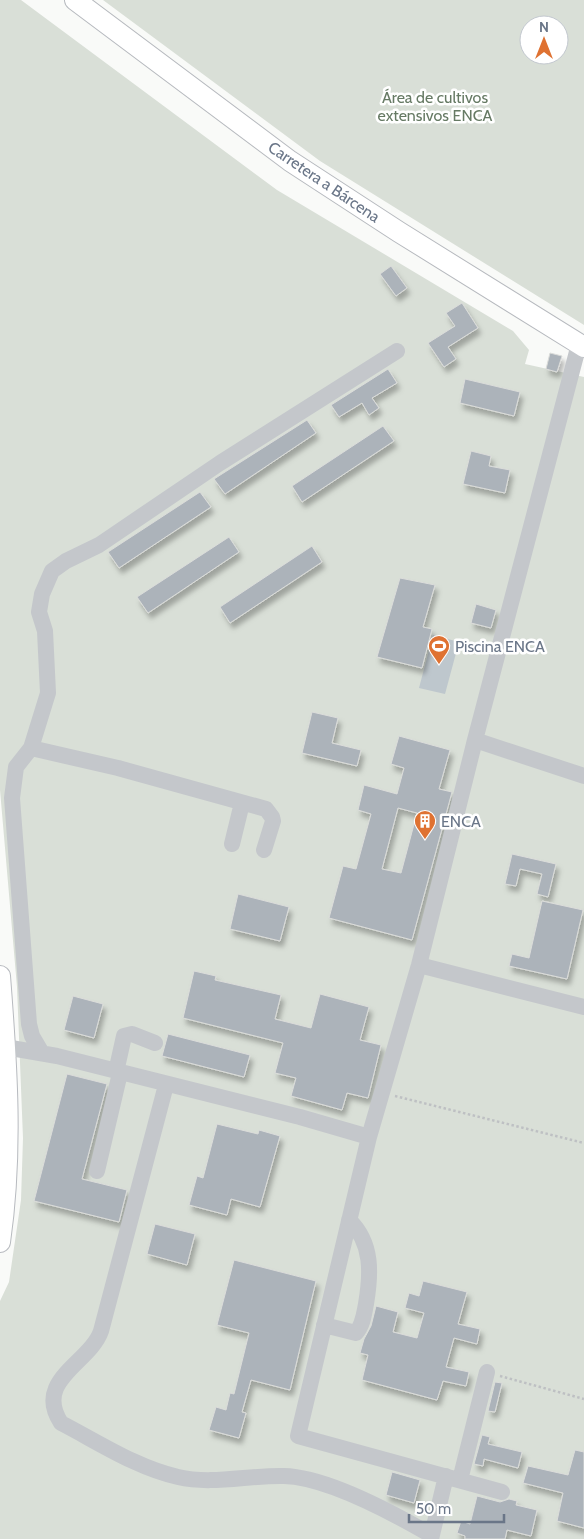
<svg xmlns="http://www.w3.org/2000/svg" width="584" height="1539" font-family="Cabin,sans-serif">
<defs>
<filter id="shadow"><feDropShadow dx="3" dy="5.5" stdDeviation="2.5" flood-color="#0004"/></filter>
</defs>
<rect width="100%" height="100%" fill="#f9faf8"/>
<path fill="#d9dfd7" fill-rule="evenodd" d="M 0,0 L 21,0 L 277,190 L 513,331 L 529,350 L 525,364 L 584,377 L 584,1539 L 0,1539 L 0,1301 L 9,1282 L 21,1200 L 23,1138 L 17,987 L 0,790 Z
M 103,0 L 584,0 L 584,325 L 320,161 ZM 529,25 L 559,25 L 559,55 L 529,55 Z"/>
<path fill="#bec7cd" d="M 433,635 L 459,642 L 445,694 L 419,688 Z"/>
<path fill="#acb3ba" stroke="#dbdcda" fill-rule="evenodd" filter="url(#shadow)" d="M 391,266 L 407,288 L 396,296 L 380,274 Z
M 462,303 L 478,328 L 448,347 L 456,359 L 444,367 L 428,343 L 455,326 L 446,313 Z
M 550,353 L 562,356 L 557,372 L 546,369 Z
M 388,369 L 397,383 L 372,398 L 379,408 L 369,415 L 362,403 L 339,417 L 331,405 Z
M 465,379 L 520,392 L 514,416 L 460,403 Z
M 307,420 L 316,433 L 225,494 L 214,479 Z
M 383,426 L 394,441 L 302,502 L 292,486 Z
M 471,451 L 491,456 L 489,466 L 510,470 L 505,493 L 463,484 Z
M 200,492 L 211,507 L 119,568 L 108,552 Z
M 229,537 L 239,552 L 148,613 L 137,597 Z
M 312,546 L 322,562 L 230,623 L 220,607 Z
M 400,578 L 435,585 L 423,627 L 432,629 L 422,668 L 377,657 Z
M 476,604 L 496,610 L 491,628 L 471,623 Z
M 312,712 L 338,718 L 332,743 L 361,750 L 357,766 L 302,753 Z
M 399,736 L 450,750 L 439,789 L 452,792 L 412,940 L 329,918 L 343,866 L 356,869 L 371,814 L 358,810 L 364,785 L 397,794 L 404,768 L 391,764 ZM 398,808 L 417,813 L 401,873 L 382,869 Z
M 512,854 L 556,864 L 548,897 L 537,894 L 542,874 L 520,869 L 516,886 L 505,884 Z
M 238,894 L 289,907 L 280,941 L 230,929 Z
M 542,901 L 583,910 L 567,979 L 509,966 L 512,954 L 529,958 Z
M 194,971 L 216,976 L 215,980 L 281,995 L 275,1019 L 311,1028 L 320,994 L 369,1007 L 360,1040 L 381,1045 L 368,1098 L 347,1093 L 342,1110 L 291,1096 L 296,1078 L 275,1073 L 283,1043 L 183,1018 Z
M 73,996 L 103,1004 L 94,1038 L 64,1030 Z
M 168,1034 L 250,1055 L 244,1077 L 162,1056 Z
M 67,1074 L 107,1084 L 82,1179 L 127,1190 L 119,1222 L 34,1201 Z
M 217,1124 L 258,1134 L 259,1130 L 280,1136 L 260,1207 L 231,1199 L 227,1215 L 189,1205 L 197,1176 L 203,1178 Z
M 155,1224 L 195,1234 L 187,1265 L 147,1254 Z
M 234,1260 L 316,1281 L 290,1390 L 251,1380 L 242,1412 L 246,1413 L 239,1438 L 209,1430 L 216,1407 L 226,1410 L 230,1393 L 234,1394 L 249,1333 L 217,1325 Z
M 423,1281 L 467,1292 L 458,1324 L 480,1329 L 477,1344 L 454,1338 L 446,1367 L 469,1372 L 466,1386 L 443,1381 L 437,1400 L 362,1380 L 368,1355 L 360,1353 L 364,1339 L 371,1326 L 376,1306 L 398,1312 L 393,1332 L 417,1338 L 424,1313 L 405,1308 L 409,1293 L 419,1296 Z
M 495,1382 L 502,1383 L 495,1412 L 488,1411 Z
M 482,1435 L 490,1437 L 488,1444 L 522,1452 L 518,1468 L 484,1459 L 483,1466 L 474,1464 Z
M 575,1450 L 584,1452 L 584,1528 L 557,1521 L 563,1493 L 523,1483 L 528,1466 L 568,1475 Z
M 392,1472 L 420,1480 L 414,1503 L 386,1495 Z
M 477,1496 L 500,1502 L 509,1499 L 517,1501 L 516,1505 L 537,1510 L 531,1536 L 507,1530 L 505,1539 L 465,1539 L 465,1536 L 457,1533 L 461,1521 L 470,1524 Z"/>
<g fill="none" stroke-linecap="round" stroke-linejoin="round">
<g stroke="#b7babf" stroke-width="22">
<path id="major" d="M 75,0 L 290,161 L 399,232 L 584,347
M 0,976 C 7,1065 13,1153 0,1242"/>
</g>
<path stroke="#bec0c3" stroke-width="2.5" stroke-dasharray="2.5 2.5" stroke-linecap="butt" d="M 395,1096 L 584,1143
M 500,1376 L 584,1399"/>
<path stroke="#c4c7cb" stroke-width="16" d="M 475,740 L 584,776
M 31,748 L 48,693 L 45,631 L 39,612 L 42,594 L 52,571 L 66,561 L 99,545 L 220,463 L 397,351
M 232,844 L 242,803
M 419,965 L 584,1007
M 5,1047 L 57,1056 L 300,1117 L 369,1137 L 419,965 L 475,740 L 579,344
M 42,1053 L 32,1036 L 29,1024 L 12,798 L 16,767 L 31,748 L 118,768 L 266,809 L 272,817 L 273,821 L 264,850
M 116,1072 L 124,1036 L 132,1034 L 155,1043
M 166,1085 L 101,1331 C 90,1363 33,1380 61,1423 C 98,1442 137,1468 178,1477 C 212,1485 249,1475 284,1476 C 327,1477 393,1513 431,1535
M 369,1137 L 298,1436 L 502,1492
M 97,1171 L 120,1073
M 324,1325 L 356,1333 C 363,1325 364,1314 366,1304 C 371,1274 373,1243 349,1220
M 460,1480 L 487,1372
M 431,1539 L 446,1476"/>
<use href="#major" stroke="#fff" stroke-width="20"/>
</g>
<defs>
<g id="stadium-pin" transform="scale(1.125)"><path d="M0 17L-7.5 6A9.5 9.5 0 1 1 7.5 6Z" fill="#df7232" stroke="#fff"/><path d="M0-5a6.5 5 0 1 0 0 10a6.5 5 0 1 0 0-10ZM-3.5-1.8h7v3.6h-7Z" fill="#fff"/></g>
<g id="building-pin" transform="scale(1.125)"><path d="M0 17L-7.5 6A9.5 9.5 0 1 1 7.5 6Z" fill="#df7232" stroke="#fff"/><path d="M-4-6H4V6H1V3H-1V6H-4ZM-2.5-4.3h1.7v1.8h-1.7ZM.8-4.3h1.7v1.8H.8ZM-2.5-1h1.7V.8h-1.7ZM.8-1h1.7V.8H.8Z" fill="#fff"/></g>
</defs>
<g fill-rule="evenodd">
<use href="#stadium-pin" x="439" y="646"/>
<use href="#building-pin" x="425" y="821"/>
</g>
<g text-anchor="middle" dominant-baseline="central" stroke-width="5" stroke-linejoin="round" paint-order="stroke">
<g font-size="16" fill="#667a64" stroke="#fff">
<text x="435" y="97">Área de cultivos<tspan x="435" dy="18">extensivos ENCA</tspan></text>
</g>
<g font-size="16" fill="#6a7688" stroke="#fff">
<text transform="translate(324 182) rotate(34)">Carretera a Bárcena</text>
</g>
<g font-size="16" fill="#6a7688" stroke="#fff" text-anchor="start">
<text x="455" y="646">Piscina ENCA</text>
<text x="441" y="821">ENCA</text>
</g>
</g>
<g transform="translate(544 40)"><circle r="24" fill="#ffffff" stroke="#c3c8cf"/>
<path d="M0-4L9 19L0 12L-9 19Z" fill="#df7232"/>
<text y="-8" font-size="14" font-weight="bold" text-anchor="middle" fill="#6a7688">N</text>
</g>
<path d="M409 1514v8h95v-8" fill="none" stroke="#6a7688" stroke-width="2.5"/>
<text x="416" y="1514" font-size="15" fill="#6a7688" stroke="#ffffff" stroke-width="4" paint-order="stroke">50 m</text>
</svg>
